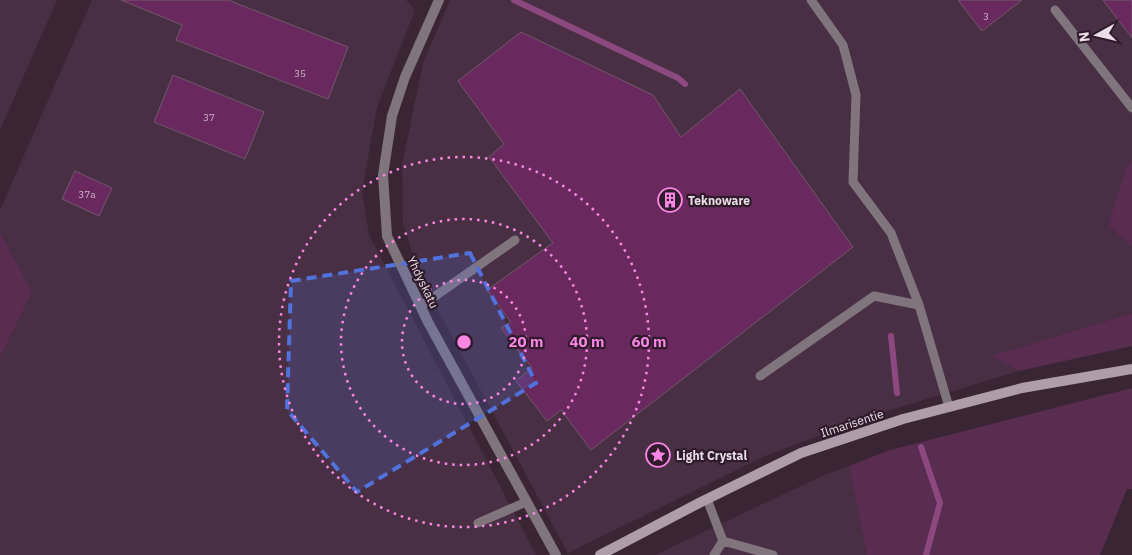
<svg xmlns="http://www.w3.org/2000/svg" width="1132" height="555" font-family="'IBM Plex Sans',sans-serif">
<rect width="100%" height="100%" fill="#3a2535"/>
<path fill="#492f43" d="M 0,0 L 57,0 L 0,130 Z
M 92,0 L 406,0 L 415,10 L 377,107 L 362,192 L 369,235 L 536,555 L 0,555 L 0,358 L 32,292 L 0,232 L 0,210 Z
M 450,0 L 1132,0 L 1132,158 L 1126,168 L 1108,225 L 1132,248 L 1132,313 L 993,356 L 1019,371 L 871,416 L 765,456 L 568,553 L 419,275 L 403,223 L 402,165 L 423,63 Z
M 849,466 L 867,555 L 655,555 L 822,476 Z"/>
<path fill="#592d50" d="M 1132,158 L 1132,248 L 1108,225 L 1126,168 Z
M 0,232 L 32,292 L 0,358 Z
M 1132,313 L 1132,346 L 1019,371 L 992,356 Z
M 1132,388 L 1132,489 L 1127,489 L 1100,555 L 867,555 L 849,466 L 890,450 Z"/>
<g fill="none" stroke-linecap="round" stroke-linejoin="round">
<path stroke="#8d497f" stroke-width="6" d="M 514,0 L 678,78 L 685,84
M 891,336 L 897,393
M 921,447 L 940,503 L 926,555"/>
</g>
<path fill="#6a295e" stroke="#70586a" d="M 121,0 L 228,0 L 348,47 L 328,99 L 176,40 L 182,25 Z
M 958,0 L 1022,0 L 982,31 Z
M 1103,0 L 1132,0 L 1132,38 Z
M 521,32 L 653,95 L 681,137 L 740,89 L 853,247 L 591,450 L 561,410 L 547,421 L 516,381 L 532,368 L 501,328 L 511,322 L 487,290 L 553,243 L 489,157 L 504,144 L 458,81 Z
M 173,75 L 264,112 L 245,159 L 154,122 Z
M 75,171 L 112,188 L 99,216 L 62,199 Z"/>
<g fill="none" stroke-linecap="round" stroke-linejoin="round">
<path stroke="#80757d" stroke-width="9" d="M 811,0 L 843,45 L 856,95 L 853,182 L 891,233 L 919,305
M 1055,10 L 1132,108
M 421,306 L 515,240
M 760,376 L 874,296 L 919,305 L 949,407
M 707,499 L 723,541 L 773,555
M 478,523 L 526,502
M 714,555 L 723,541"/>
<path stroke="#80757d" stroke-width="10" d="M 439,0 L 405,77 L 392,116 L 383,175 L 387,236 L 428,322 L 556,555"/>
<path stroke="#b09dab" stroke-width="10" d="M 600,555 L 701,502 L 801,453 L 903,419 L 1022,388 L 1132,369"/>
</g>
<path fill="#5172dc" fill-opacity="0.2" stroke="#5172dc" stroke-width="4" stroke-dasharray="10 6" stroke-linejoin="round" d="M 470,253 L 536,383 L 357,492 L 287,410 L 291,281 Z"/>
<g fill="none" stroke="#fc86e4" stroke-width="2.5" stroke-dasharray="2.5 5">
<circle cx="464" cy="342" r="62"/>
<circle cx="464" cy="342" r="123"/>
<circle cx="464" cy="342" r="185"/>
</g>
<defs>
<g id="building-ring" transform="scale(1.25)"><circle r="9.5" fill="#2f1b2b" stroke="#fc86e4" stroke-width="1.5"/><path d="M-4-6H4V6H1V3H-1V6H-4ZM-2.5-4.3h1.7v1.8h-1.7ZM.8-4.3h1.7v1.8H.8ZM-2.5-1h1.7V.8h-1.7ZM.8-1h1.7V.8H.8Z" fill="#fc86e4"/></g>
<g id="sight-ring" transform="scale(1.25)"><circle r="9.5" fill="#2f1b2b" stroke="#fc86e4" stroke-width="1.5"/><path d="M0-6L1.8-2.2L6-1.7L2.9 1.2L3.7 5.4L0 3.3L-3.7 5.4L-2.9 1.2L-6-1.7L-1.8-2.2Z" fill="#fc86e4"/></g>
</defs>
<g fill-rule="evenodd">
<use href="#building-ring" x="670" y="200"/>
<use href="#sight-ring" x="658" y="455"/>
</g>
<g text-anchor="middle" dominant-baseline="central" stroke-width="4.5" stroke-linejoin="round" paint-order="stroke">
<g font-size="10" fill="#ccb1c6">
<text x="986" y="16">3</text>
<text x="300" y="73">35</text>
<text x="209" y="117">37</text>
<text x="87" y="194">37a</text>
</g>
<g font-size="12" font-weight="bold" fill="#ecdee8" stroke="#2f1b2b" text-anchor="start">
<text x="688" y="200">Teknoware</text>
<text x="676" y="455">Light Crystal</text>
</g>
<g font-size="12" fill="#ecdee8" stroke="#2f1b2b">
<text transform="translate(423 282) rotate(64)">Yhdyskatu</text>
<text transform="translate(852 423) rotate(-18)">Ilmarisentie</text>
</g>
</g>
<circle cx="464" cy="342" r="8" fill="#fc86e4" stroke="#2f1b2b" stroke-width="2.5"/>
<g font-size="15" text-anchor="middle" font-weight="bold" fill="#fc86e4" stroke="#2f1b2b" stroke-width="4.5" stroke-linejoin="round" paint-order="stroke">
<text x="526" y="347">20 m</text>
<text x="587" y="347">40 m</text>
<text x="649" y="347">60 m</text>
</g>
<g transform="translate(1097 35) rotate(262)" stroke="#2f1b2b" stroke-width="4" paint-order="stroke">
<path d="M0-4L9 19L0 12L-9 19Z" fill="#ecdee8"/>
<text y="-8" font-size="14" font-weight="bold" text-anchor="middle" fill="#ecdee8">N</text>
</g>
</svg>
